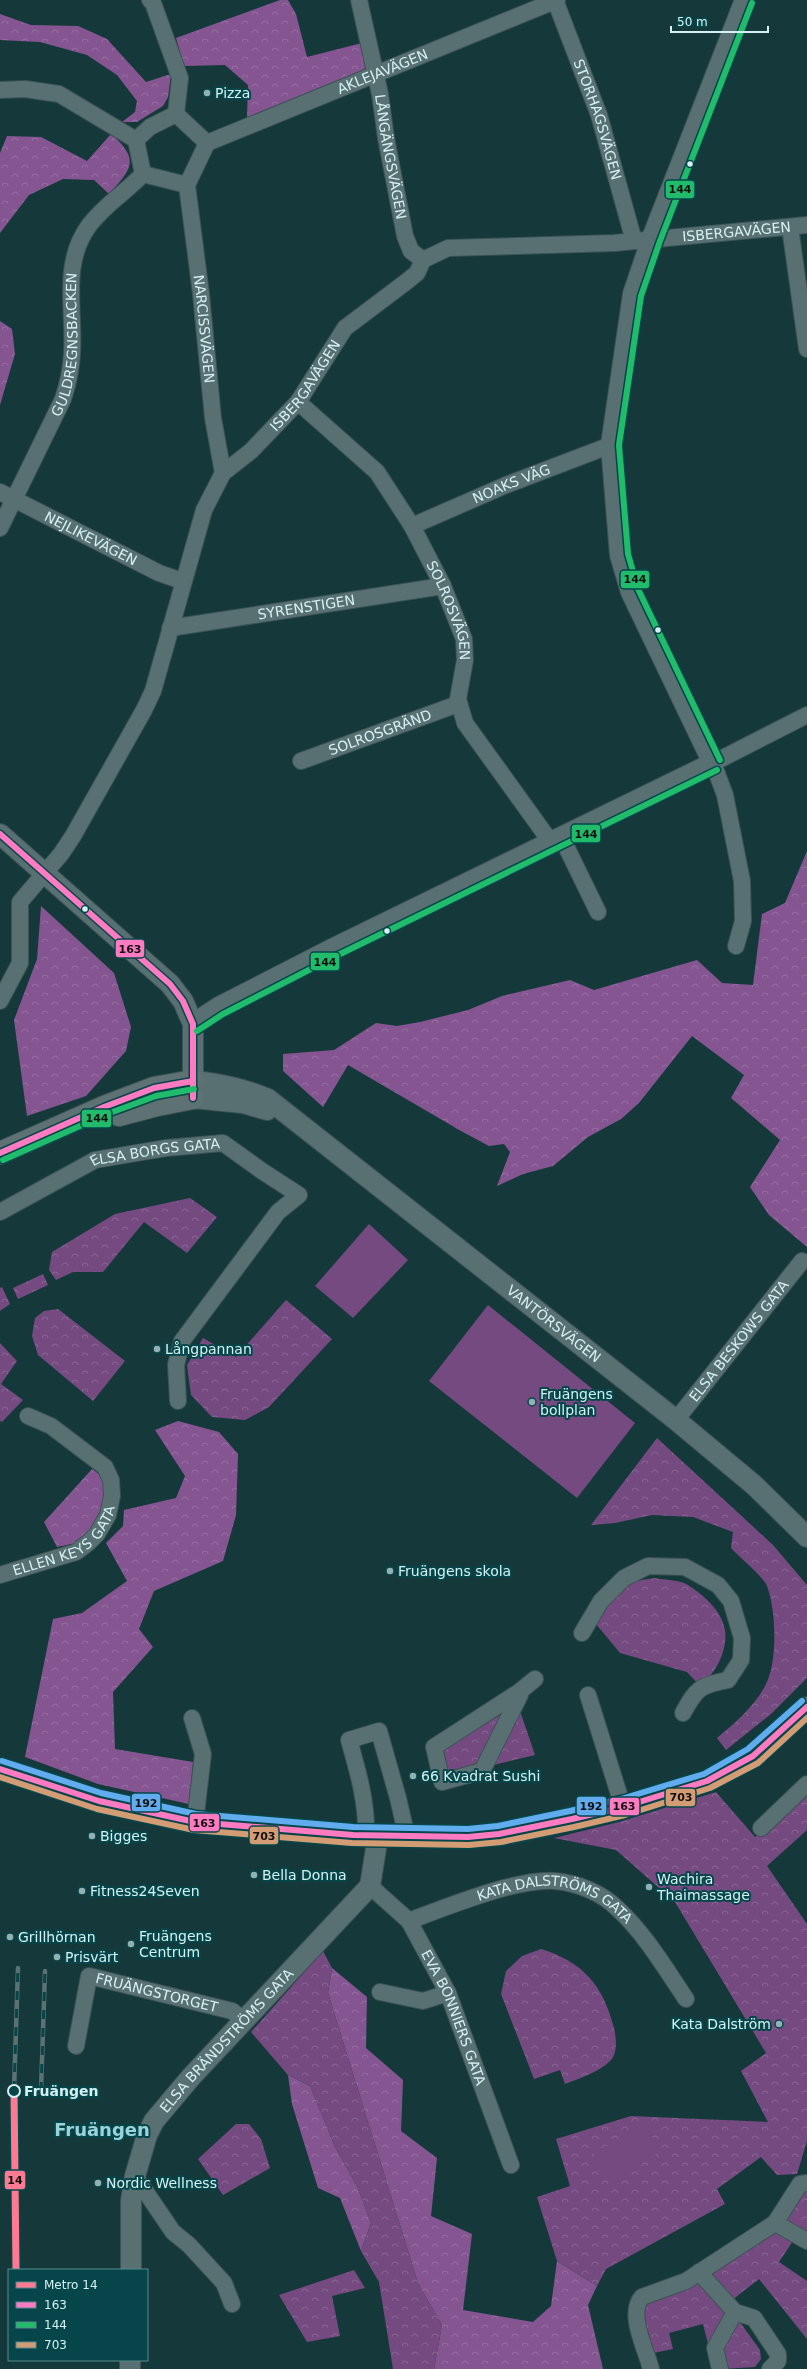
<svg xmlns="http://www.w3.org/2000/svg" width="807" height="2369" font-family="'DejaVu Sans',sans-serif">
<defs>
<pattern id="forest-crowns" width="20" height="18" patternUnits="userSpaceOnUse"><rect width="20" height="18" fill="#855592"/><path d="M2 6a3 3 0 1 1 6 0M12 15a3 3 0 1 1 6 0" fill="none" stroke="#956ea2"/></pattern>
<pattern id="park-crowns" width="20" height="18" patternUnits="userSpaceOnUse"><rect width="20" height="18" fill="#754a80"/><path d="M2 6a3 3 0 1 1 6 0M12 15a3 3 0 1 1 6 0" fill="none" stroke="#886592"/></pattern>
</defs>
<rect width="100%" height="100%" fill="#15393b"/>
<path fill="url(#forest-crowns)" d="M 280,0 L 288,0 L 296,14 L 307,57 L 362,43 L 368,64 L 361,73 L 247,120 L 248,85 L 225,65 L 184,66 L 176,38 Z
M 0,14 L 31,25 L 78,26 L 107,39 L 146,82 L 171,74 L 168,97 L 163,106 L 137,122 L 122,122 L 135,112 L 137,101 L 117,75 L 87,55 L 40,42 L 0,40 Z
M 111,134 C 141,160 131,169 109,194 L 94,180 L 63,179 L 29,195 L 0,233 L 0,153 L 7,136 L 41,137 L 87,161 Z
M 0,321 L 12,329 L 15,354 L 0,405 Z
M 807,851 L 807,1247 L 769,1215 L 750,1187 L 780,1140 L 731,1098 L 744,1075 L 692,1036 L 639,1103 L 621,1119 L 588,1137 L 553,1166 L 523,1174 L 497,1186 L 510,1152 L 504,1144 L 489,1146 L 461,1131 L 348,1065 L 323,1107 L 283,1071 L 283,1054 L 334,1050 L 376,1023 L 397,1026 L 420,1022 L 468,1010 L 502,996 L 570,980 L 594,990 L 697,960 L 722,983 L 753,985 L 762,914 L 785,903 Z
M 41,906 L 114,973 L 131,1027 L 126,1051 L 86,1096 L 27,1116 L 14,1020 L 37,959 Z
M 178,1421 L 219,1432 L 238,1454 L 236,1515 L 223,1561 L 154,1591 L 139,1629 L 153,1647 L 113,1692 L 115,1749 L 193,1762 L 189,1804 L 98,1784 L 25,1757 L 53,1619 L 82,1613 L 127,1581 L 106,1543 L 123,1526 L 124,1510 L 176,1498 L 185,1476 L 155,1430 Z
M 92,1469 C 96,1472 103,1477 105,1482 C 111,1499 97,1531 82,1540 C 75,1544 65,1545 57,1547 L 44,1522 Z
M 332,1968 L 367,1997 L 366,2048 L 403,2080 L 401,2131 L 437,2158 L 431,2216 L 472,2234 L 463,2310 L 533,2322 L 551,2306 L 557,2261 L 597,2286 L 588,2305 L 603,2369 L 434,2369 L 442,2325 L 418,2283 L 328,1993 Z
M 288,2075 L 310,2086 L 335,2147 L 357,2186 L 371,2223 L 361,2251 L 340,2198 L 318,2188 L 292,2104 Z"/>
<path fill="url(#park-crowns)" d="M 190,1198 L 217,1217 L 187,1253 L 144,1222 L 103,1272 L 73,1272 L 56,1280 L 49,1270 L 52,1252 L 115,1214 Z
M 43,1274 L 48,1285 L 18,1299 L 13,1288 Z
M 2,1287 L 10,1304 L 0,1311 L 0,1288 Z
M 286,1300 L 332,1339 L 269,1407 L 245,1420 L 212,1417 L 191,1395 L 187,1365 L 203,1338 L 236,1357 Z
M 58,1309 L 125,1361 L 93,1401 L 38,1355 L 32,1336 L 35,1318 L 44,1311 Z
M 0,1343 L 17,1361 L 1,1384 L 23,1400 L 2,1422 L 0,1421 Z
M 657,1438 L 773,1545 L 807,1585 L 807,1678 L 771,1714 L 726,1750 L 717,1738 C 735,1723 755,1706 766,1684 C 778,1661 776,1609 767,1586 C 763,1576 739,1557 731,1548 L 733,1532 L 693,1517 L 652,1515 L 615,1523 L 591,1525 Z
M 655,1578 C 665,1580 680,1580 688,1585 C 702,1594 720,1609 724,1626 C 730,1647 716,1674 700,1686 L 687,1672 L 620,1653 L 596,1624 L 608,1605 L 628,1582 Z
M 518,1705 L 535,1755 L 449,1776 L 443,1747 Z
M 807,1791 L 807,1830 L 767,1866 L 807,1924 L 807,2141 L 797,2174 L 777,2175 L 761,2157 L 717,2189 L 725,2204 L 606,2269 L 597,2286 L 557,2261 L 537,2197 L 570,2186 L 556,2139 L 631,2116 L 768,2122 L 741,2071 L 766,2053 L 675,1902 L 616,1850 L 554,1838 L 619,1822 L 716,1792 L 755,1837 Z
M 541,1949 C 583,1962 603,1985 614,2028 C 616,2037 618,2052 611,2060 C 600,2072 580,2078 565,2084 L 560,2070 L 534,2079 L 501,1994 L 506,1971 L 522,1956 Z
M 323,1951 L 332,1968 L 328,1993 L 418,2283 L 442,2325 L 434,2369 L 393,2369 L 379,2282 L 361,2251 L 371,2223 L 357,2186 L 335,2147 L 310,2086 L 288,2075 L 251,2032 Z
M 236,2124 L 249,2124 L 261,2139 L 270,2168 L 223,2195 L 198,2159 Z
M 807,2191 L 807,2236 L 799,2232 L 779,2262 L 807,2281 L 807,2339 L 759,2279 L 727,2304 L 760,2350 L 761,2359 L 755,2367 L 722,2369 L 710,2352 L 703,2324 L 669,2333 L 673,2349 L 648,2354 L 635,2306 L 689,2287 L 759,2243 L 775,2229 L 799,2194 Z
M 354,2270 L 365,2288 L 332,2296 L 340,2336 L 307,2342 L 279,2295 Z"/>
<path fill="#754a80" d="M 369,1224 L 408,1260 L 353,1318 L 315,1286 Z
M 488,1305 L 635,1423 L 577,1498 L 429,1381 Z
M 645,2124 L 661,2151 L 610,2181 L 594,2154 Z"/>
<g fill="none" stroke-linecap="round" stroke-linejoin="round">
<g stroke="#3b5355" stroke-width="18">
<g id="minor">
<path d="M 150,0 L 153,3 L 180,78 L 176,114"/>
<path id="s1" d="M 359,0 L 380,94 L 386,138 L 405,236 L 411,251 L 423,260"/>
<path id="s2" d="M 555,0 L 599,115 L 634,241"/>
<path d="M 0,90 L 25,89 L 59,94 L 136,140"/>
<path d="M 176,114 L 207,143"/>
<path d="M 136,140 L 150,127 L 176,114"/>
<path d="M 136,140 L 143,174"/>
<path d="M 143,174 L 187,185"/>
<path id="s3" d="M 187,185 L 207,143 L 557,0"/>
<path id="s4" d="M 187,185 L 201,294 L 213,418 L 223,473"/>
<path d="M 790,227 L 807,349"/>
<path id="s5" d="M 298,402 L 377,472 L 412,526 L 443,586 L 464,639 L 465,660 L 458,699 L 465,723 L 550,841"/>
<path id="s6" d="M 0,492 L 159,573 L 182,581"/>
<path id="s7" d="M 412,526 L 506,485 L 611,445"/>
<path id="s8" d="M 0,528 L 63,399 C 68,384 71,370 72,354 C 75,312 61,265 88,227 C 103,206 125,193 143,174"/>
<path id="s9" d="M 170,628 L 443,586"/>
<path id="s10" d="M 301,761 L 458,704"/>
<path d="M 561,836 L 598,912"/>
<path d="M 736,946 L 743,921 L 742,881 L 725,795 L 713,763 L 807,715"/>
<path id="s11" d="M 0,1001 L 20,963 L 20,902 L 61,854 L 73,836 L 144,710 L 153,691 L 204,510 L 223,473 L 251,451 L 298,402 L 345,328 L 406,282 L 417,273 L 423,260 L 448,248 L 614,243 L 807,225"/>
<path id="s12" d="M 0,1212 L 95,1160 L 166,1148 L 223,1143 L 262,1171 L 299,1195 L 278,1212 L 182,1341 L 176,1365 L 178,1401"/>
<path id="s13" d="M 676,1420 L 802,1261"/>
<path id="s14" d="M 0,1575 L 76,1552 L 88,1543 L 97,1534 L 108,1515 L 112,1496 L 111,1480 L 105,1467 L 51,1426 L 28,1416"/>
<path d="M 582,1633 L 601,1601 L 624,1578 L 648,1566 L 685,1567 L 718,1585 L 731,1601 L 742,1638 L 741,1660 L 728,1680 C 700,1685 696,1689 683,1713"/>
<path d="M 520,1695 L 482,1771 L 442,1782 L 434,1747 L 519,1692 L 535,1679"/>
<path d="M 588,1695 L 623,1807"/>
<path d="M 192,1718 L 203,1754 L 195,1822"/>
<path d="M 761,1828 L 807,1784"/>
<path d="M 366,1835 C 367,1802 358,1772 349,1740 L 379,1731 L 398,1798 L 407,1837"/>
<path id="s15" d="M 370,1886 L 409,1921 L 448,1993 L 511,2165"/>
<path id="s16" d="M 409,1921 C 444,1908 520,1877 555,1881 C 578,1883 602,1893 618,1909 C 645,1934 665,1968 686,1999"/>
<path d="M 380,1992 L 423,2001 L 448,1993"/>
<path id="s17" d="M 76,2046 L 89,1976 L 232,2011 L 244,2020"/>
<path d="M 135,2176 L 173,2232 L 189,2245 L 224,2283 L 232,2304"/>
<path d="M 775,2223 L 807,2241"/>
<path d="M 699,2272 L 735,2312 L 754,2318 L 778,2354 L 778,2361 L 770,2369"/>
<path d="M 651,2369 C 646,2349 627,2314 642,2297 L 686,2281 L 775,2223 L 800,2184 L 807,2183"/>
<path d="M 720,2369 L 715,2348 L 735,2312"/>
</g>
</g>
<g stroke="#3b5355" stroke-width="22">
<g id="tertiary">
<path d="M 0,834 L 170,984 L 183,1001 L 193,1024 L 193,1098 L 243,1103 L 267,1110"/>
<path d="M 193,1024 L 219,1007 L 332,949 L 713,763 L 631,592 L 620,555 L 611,445 L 633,294 L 652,238 L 745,0"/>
<path id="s18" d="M 193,1081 C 220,1084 242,1088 268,1099 L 676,1420 L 754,1485 L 807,1537"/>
<path d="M 0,1769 L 99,1801 L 195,1822 L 353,1835 L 468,1837 L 499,1834 L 572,1819 L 623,1807 L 707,1781 L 753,1756 L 807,1707"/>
<path id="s19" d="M 131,2270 L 131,2201 L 135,2176 L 147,2135 L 154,2121 L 191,2077 L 370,1886 L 378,1836"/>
<path d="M 130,2360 L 130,2369"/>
</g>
</g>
<g stroke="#3b5355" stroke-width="24">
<path id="secondary" d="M 119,1115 L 157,1105 L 193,1098
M 0,1153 L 104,1107 L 154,1088 L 193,1081"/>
</g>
<use href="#minor" stroke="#587072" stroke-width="16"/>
<use href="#tertiary" stroke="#587072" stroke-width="20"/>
<use href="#secondary" stroke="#5f7273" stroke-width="22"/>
<g stroke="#5b7274" stroke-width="4.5">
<path id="rail" d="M 14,2090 L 18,1968
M 41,2091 L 45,1971"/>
</g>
<use href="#rail" stroke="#06464a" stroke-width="3" stroke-dasharray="9" stroke-linecap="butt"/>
<g stroke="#06464a" stroke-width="9">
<path id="bus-1" d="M 0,834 L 170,984 L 183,1001 L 193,1024 L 193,1098
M 0,1153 L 104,1107 L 154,1088 L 193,1081
M 0,1769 L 99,1801 L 195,1822 L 353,1835 L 468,1837 L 499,1834 L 572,1819 L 623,1807 L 707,1781 L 753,1756 L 807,1707"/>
</g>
<g stroke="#06464a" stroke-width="9">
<path id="bus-2" d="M 720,760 L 638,589 L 628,554 L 619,445 L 641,296 L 660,241 L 752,3
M 197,1031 L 223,1014 L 336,956 L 717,770
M 3,1160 L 107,1114 L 156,1096 L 194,1089"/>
</g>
<g stroke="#06464a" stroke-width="9">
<path id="bus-3" d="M 0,1777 L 97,1809 L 194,1830 L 352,1843 L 469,1845 L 501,1842 L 574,1827 L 625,1815 L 710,1788 L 758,1763 L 807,1718"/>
</g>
<g stroke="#06464a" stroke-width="9">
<path id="bus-4" d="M 2,1761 L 101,1793 L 196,1814 L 353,1827 L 468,1829 L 498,1826 L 570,1811 L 621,1799 L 704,1774 L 748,1749 L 802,1701"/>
</g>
<use href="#bus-1" stroke="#fe7ac1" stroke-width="6"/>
<use href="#bus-2" stroke="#20bc6c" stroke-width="6"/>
<use href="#bus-3" stroke="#d39c74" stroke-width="6"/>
<use href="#bus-4" stroke="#60acee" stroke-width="6"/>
<g stroke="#06464a" stroke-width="10">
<path id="metro-1" d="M 14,2090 L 16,2270"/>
</g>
<use href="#metro-1" stroke="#fe7a93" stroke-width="7"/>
</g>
<g fill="#92b1b3" stroke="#06464a" stroke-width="1.5">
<circle cx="207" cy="93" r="4"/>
<circle cx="157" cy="1349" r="4"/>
<circle cx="532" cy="1402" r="4"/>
<circle cx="390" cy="1571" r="4"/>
<circle cx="413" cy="1776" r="4"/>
<circle cx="92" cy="1836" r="4"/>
<circle cx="254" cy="1875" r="4"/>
<circle cx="649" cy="1887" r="4"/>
<circle cx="82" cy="1891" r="4"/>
<circle cx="10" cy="1937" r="4"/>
<circle cx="131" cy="1944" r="4"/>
<circle cx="57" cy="1957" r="4"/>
<circle cx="779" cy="2024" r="4"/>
<circle cx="98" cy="2183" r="4"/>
</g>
<g fill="#d5f1f3" stroke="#06464a" stroke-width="1.5">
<circle cx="690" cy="164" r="3.5"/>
<circle cx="658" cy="630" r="3.5"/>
<circle cx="85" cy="909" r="3.5"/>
<circle cx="387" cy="931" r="3.5"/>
</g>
<circle fill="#06464a" stroke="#d5f1f3" stroke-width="2" cx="14" cy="2091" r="6"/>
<g text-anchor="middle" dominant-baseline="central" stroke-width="4" stroke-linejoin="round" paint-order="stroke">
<g font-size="14" fill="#d5f1f3" stroke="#06464a">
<text stroke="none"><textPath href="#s3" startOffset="236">AKLEJAVÄGEN</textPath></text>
<text stroke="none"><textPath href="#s2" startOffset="127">STORHAGSVÄGEN</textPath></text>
<text stroke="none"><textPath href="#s1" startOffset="160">LÅNGÄNGSVÄGEN</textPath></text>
<text stroke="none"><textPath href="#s11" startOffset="1197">ISBERGAVÄGEN</textPath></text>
<text stroke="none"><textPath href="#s4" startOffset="145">NARCISSVÄGEN</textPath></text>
<text stroke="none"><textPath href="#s8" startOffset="198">GULDREGNSBACKEN</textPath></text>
<text stroke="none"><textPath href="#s11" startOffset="705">ISBERGAVÄGEN</textPath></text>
<text stroke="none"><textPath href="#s7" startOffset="108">NOAKS VÄG</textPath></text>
<text stroke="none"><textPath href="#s6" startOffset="102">NEJLIKEVÄGEN</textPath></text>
<text stroke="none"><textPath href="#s9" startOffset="138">SYRENSTIGEN</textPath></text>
<text stroke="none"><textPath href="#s5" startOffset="263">SOLROSVÄGEN</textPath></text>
<text stroke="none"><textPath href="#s10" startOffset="84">SOLROSGRÄND</textPath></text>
<text stroke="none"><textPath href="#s12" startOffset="169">ELSA BORGS GATA</textPath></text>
<text stroke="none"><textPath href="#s18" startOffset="441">VANTÖRSVÄGEN</textPath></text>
<text stroke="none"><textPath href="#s13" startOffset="101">ELSA BESKOWS GATA</textPath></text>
<text stroke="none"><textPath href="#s14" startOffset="76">ELLEN KEYS GATA</textPath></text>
<text stroke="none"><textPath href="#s16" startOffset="156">KATA DALSTRÖMS GATA</textPath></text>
<text stroke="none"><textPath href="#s17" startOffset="141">FRUÄNGSTORGET</textPath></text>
<text stroke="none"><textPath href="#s15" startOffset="159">EVA BONNIERS GATA</textPath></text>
<text stroke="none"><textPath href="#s19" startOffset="261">ELSA BRÄNDSTRÖMS GATA</textPath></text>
</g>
<g font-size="14" fill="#d5f1f3" stroke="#06464a" text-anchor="start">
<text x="215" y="93">Pizza</text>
<text x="165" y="1349">Långpannan</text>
<text x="540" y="1394">Fruängens<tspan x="540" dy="16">bollplan</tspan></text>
<text x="398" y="1571">Fruängens skola</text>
<text x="421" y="1776">66 Kvadrat Sushi</text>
<text x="100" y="1836">Bigges</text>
<text x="262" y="1875">Bella Donna</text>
<text x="657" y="1879">Wachira<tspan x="657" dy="16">Thaimassage</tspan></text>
<text x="90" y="1891">Fitness24Seven</text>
<text x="139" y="1936">Fruängens<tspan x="139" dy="16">Centrum</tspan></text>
<text x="18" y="1937">Grillhörnan</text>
<text x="65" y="1957">Prisvärt</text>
<text x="771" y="2024" text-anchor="end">Kata Dalström</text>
<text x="106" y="2183">Nordic Wellness</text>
</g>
<g font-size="14" font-weight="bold" fill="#d5f1f3" stroke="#06464a" text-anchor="start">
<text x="24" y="2091">Fruängen</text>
</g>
<g font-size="18" font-weight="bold" fill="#9bd4d8" stroke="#06464a">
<text x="102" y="2129">Fruängen</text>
</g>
</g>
<g stroke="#06464a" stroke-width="1.5">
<rect x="665" y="180" width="30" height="19" rx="4" fill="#20bc6c"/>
<rect x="620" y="570" width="30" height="19" rx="4" fill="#20bc6c"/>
<rect x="571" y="824" width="30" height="19" rx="4" fill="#20bc6c"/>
<rect x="115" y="939" width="30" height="19" rx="4" fill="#fe7ac1"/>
<rect x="310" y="952" width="30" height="19" rx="4" fill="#20bc6c"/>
<rect x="81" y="1109" width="31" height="19" rx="4" fill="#20bc6c"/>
<rect x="665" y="1788" width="31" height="19" rx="4" fill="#d39c74"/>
<rect x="131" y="1793" width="30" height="19" rx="4" fill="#60acee"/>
<rect x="576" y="1796" width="31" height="20" rx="4" fill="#60acee"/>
<rect x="609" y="1797" width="31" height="19" rx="4" fill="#fe7ac1"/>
<rect x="189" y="1813" width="31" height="19" rx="4" fill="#fe7ac1"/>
<rect x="249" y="1826" width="30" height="19" rx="4" fill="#d39c74"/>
<rect x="4" y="2170" width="22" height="20" rx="4" fill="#fe7a93"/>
</g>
<g font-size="11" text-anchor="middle" font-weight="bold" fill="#111">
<text x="680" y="193">144</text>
<text x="635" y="583">144</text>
<text x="586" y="838">144</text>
<text x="130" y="953">163</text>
<text x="325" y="966">144</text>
<text x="97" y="1122">144</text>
<text x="681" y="1801">703</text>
<text x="146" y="1807">192</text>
<text x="591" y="1810">192</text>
<text x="624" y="1810">163</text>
<text x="204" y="1827">163</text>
<text x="264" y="1840">703</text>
<text x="15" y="2184">14</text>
</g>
<rect x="8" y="2269" width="140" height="92" fill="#06464a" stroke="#598a8e"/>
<rect x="16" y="2282" width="20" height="6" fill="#fe7a93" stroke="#598a8e"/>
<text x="44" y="2289" font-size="12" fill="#d5f1f3">Metro 14</text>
<rect x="16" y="2302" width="20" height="6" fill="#fe7ac1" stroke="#598a8e"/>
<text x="44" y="2309" font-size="12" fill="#d5f1f3">163</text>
<rect x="16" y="2322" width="20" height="6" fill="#20bc6c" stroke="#598a8e"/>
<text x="44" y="2329" font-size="12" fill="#d5f1f3">144</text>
<rect x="16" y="2342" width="20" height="6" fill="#d39c74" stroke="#598a8e"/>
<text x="44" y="2349" font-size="12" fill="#d5f1f3">703</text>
<path d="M671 26v6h97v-6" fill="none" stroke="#d5f1f3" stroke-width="2"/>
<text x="677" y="26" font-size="12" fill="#d5f1f3" stroke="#06464a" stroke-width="3" paint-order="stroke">50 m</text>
</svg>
